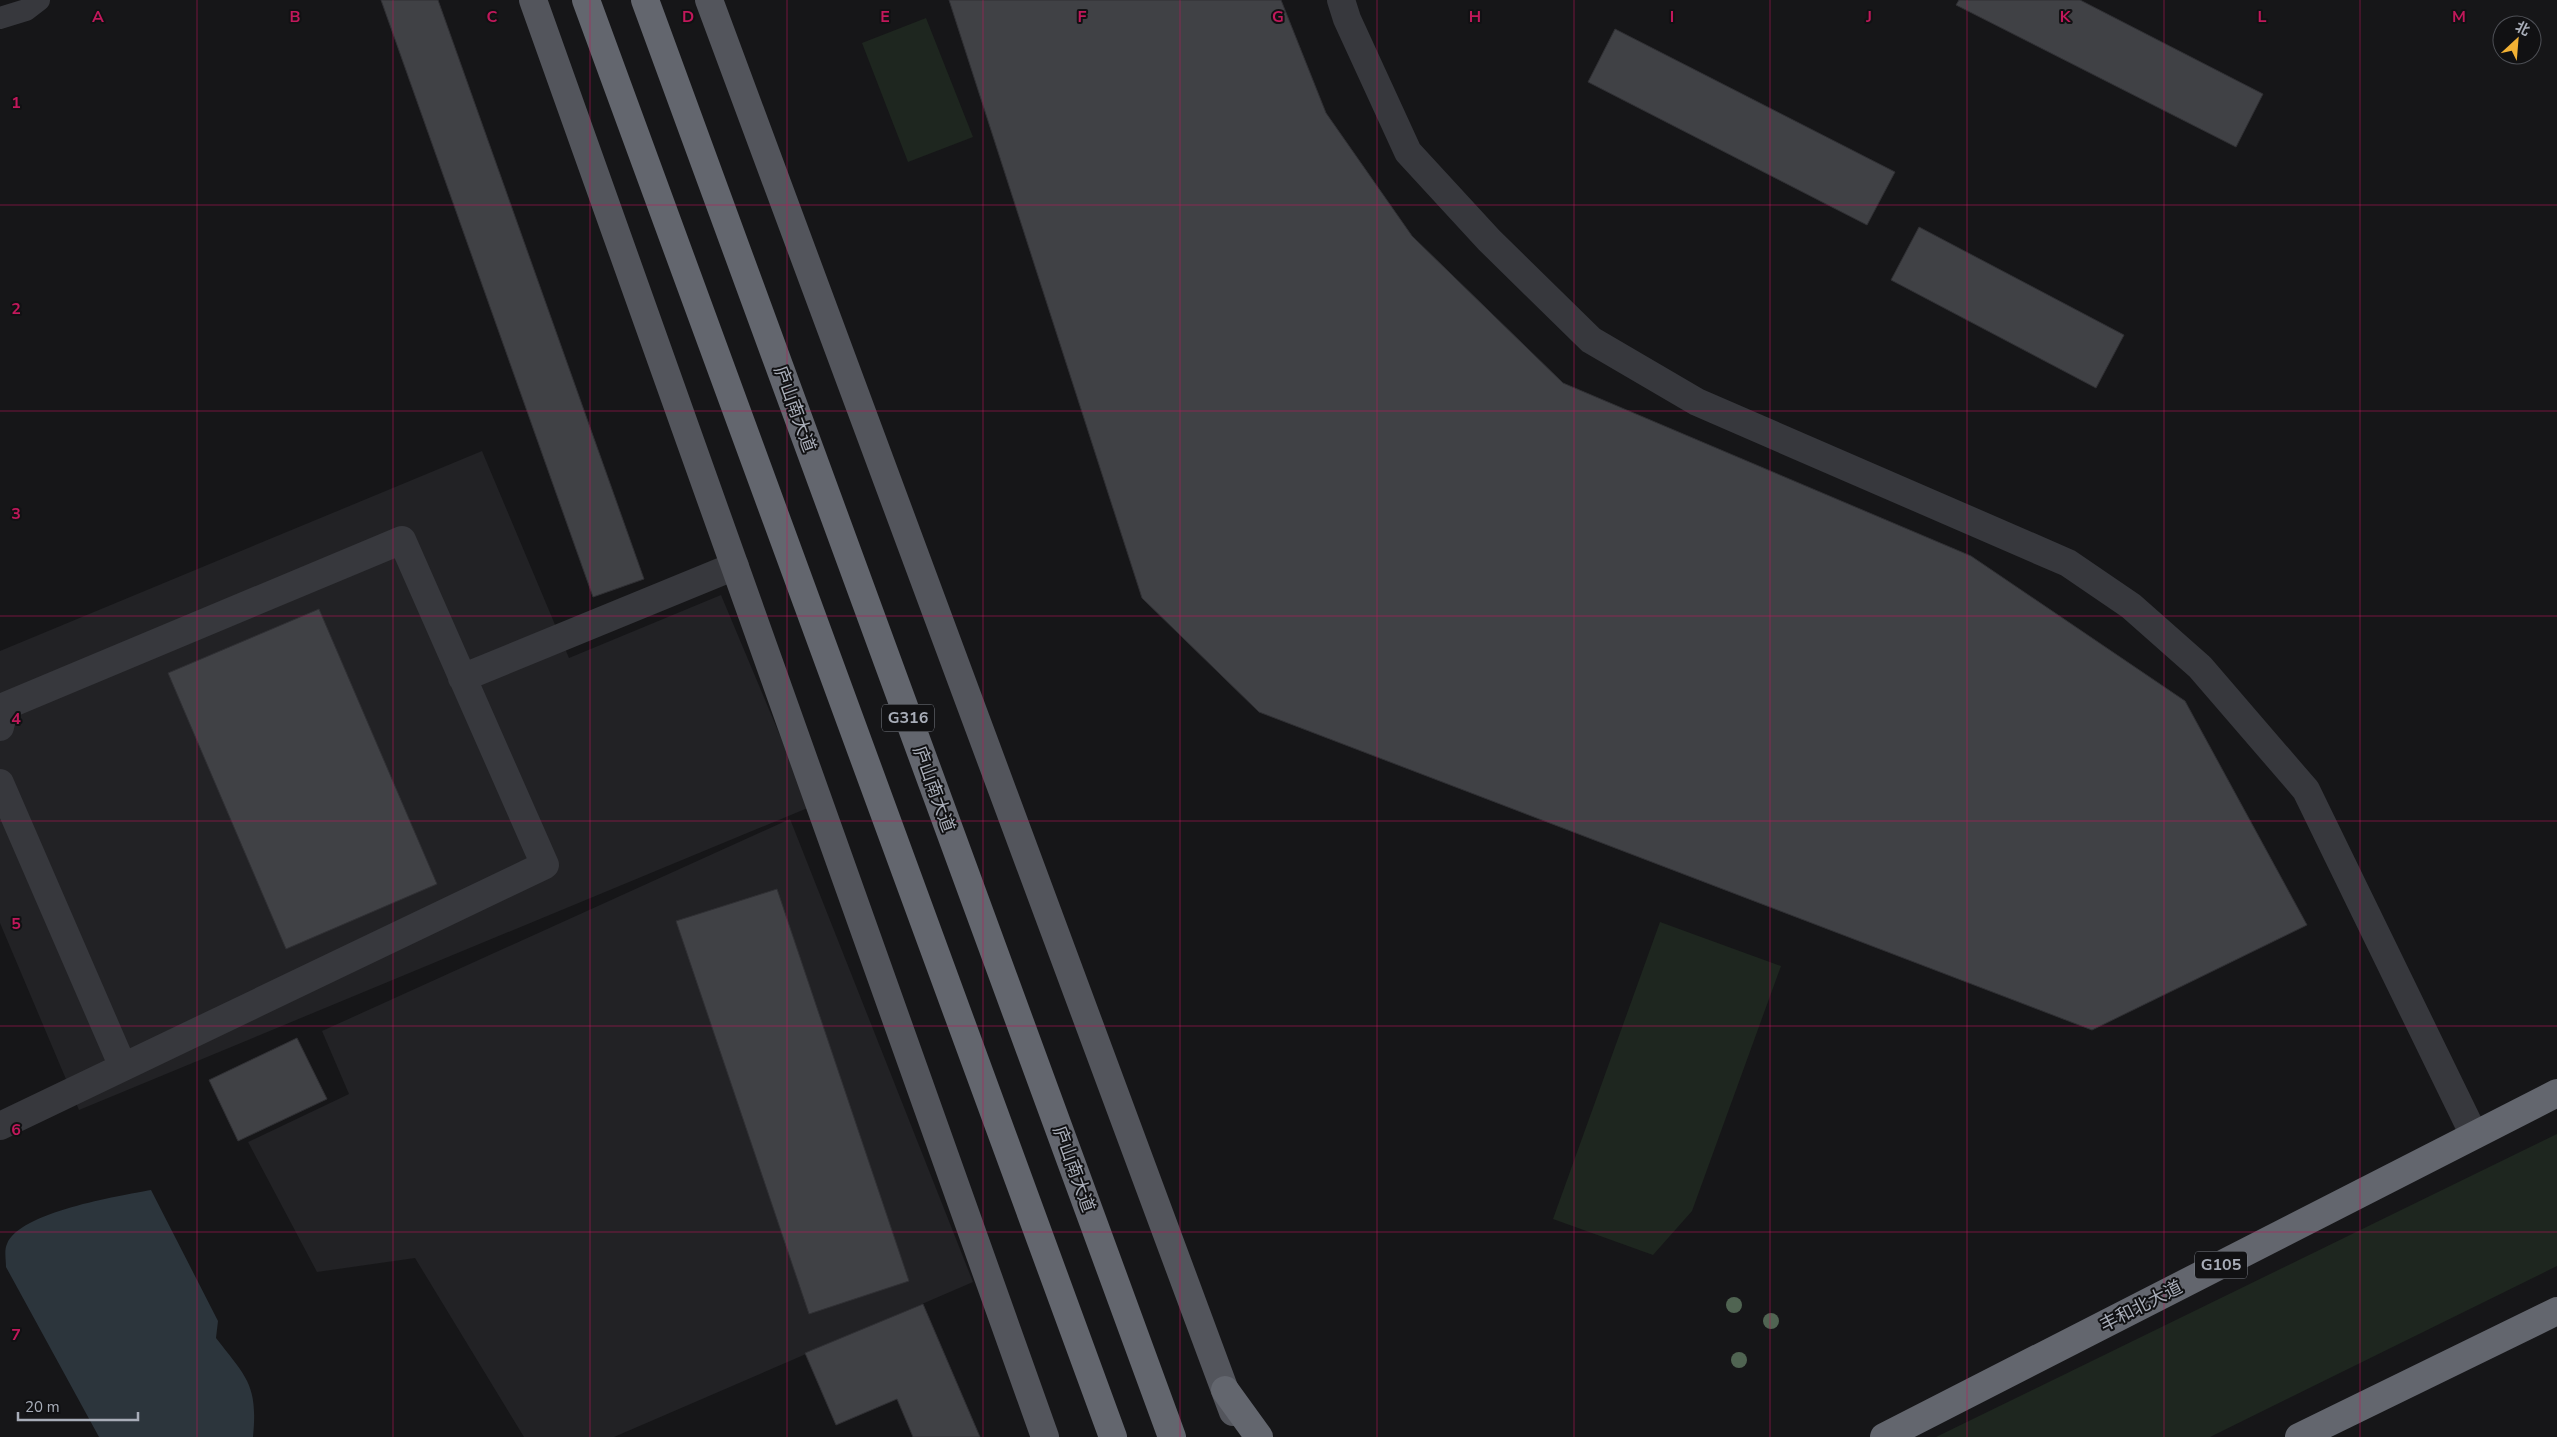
<svg xmlns="http://www.w3.org/2000/svg" width="2557" height="1437" font-family="'Nunito Sans','Noto Sans SC',sans-serif">
<rect width="100%" height="100%" fill="#161618"/>
<path fill="#222225" d="M 482,451 L 569,658 L 721,595 L 810,807 L 79,1110 L 0,923 L 0,651 Z
M 790,819 L 973,1282 L 614,1437 L 524,1437 L 415,1258 L 317,1272 L 248,1142 L 349,1094 L 322,1031 Z"/>
<path fill="#1e261f" d="M 926,18 L 973,137 L 908,162 L 862,43 Z
M 1660,922 L 1781,966 L 1692,1211 L 1653,1255 L 1553,1219 Z
M 2557,1134 L 2557,1266 L 2210,1437 L 1936,1437 Z"/>
<path fill="#2c353c" d="M 151,1190 L 218,1321 L 216,1338 C 247,1378 258,1385 253,1437 L 99,1437 L 6,1267 C 6,1260 4,1250 7,1244 C 19,1212 119,1196 151,1190 Z"/>
<path fill="#404145" stroke="#303034" d="M 381,0 L 438,0 L 644,579 L 593,597 Z
M 949,0 L 1281,0 L 1326,113 L 1412,236 L 1563,383 L 1971,556 L 2185,701 L 2307,925 L 2092,1030 L 1259,712 L 1142,598 Z
M 1959,0 L 2080,0 L 2263,94 L 2236,147 L 1956,5 Z
M 1615,29 L 1895,172 L 1867,225 L 1588,82 Z
M 1919,227 L 2124,335 L 2096,388 L 1891,280 Z
M 319,609 L 437,884 L 286,949 L 168,673 Z
M 777,889 L 909,1281 L 809,1314 L 676,921 Z
M 297,1038 L 327,1099 L 238,1141 L 209,1080 Z
M 923,1304 L 980,1437 L 913,1437 L 897,1399 L 836,1425 L 805,1353 Z"/>
<g fill="none" stroke-linecap="round" stroke-linejoin="round">
<path stroke="#37383d" stroke-width="22" d="M 0,18 L 26,10 L 39,0"/>
<path stroke="#37383d" stroke-width="28" d="M 1341,0 L 1347,19 L 1408,152 L 1489,240 L 1591,340 L 1697,402 L 2068,563 L 2131,606 L 2200,667 L 2306,790 L 2474,1135
M 462,678 L 735,566
M 0,727 L 5,706 L 402,540 L 545,865 L 0,1126
M 0,783 L 123,1067"/>
<path stroke="#53555c" stroke-width="28" d="M 533,0 L 1045,1437
M 709,0 L 1233,1412"/>
<path stroke="#63666e" stroke-width="28" d="M 586,0 L 1113,1437
M 645,0 L 1172,1437
M 1225,1390 L 1259,1437
M 1884,1437 L 2557,1093
M 2299,1437 L 2557,1311"/>
</g>
<g fill="#506452">
<circle cx="1734" cy="1305" r="8"/>
<circle cx="1771" cy="1321" r="8"/>
<circle cx="1739" cy="1360" r="8"/>
</g>
<path fill="none" stroke="#c2185b" stroke-width="1" stroke-opacity="0.55" d="M 197,0 L 197,1437M 393,0 L 393,1437M 590,0 L 590,1437M 787,0 L 787,1437M 983,0 L 983,1437M 1180,0 L 1180,1437M 1377,0 L 1377,1437M 1574,0 L 1574,1437M 1770,0 L 1770,1437M 1967,0 L 1967,1437M 2164,0 L 2164,1437M 2360,0 L 2360,1437M 0,205 L 2557,205M 0,411 L 2557,411M 0,616 L 2557,616M 0,821 L 2557,821M 0,1026 L 2557,1026M 0,1232 L 2557,1232"/>
<g text-anchor="middle" dominant-baseline="central" stroke-width="4" stroke-linejoin="round" paint-order="stroke">
<g fill="#111113" stroke="#7b7e86" stroke-width="1">
<rect x="882" y="704.5" width="52" height="27" rx="4"/>
<rect x="2195" y="1251.5" width="52" height="27" rx="4"/>
</g>
<g font-size="16" font-weight="bold" fill="#a8adb8">
<text x="908" y="718">G316</text>
<text x="2221" y="1265">G105</text>
</g>
<g font-size="18" fill="#a8adb8" stroke="#111113">
<text transform="translate(795 409) rotate(70)">庐山南大道</text>
<text transform="translate(934 789) rotate(70)">庐山南大道</text>
<text transform="translate(1074 1169) rotate(70)">庐山南大道</text>
<text transform="translate(2141 1306) rotate(-27)">丰和北大道</text>
</g>
</g>
<g font-size="16" text-anchor="middle" font-weight="bold" fill="#c2185b" stroke="#111113" stroke-width="4" stroke-linejoin="round" paint-order="stroke">
<text x="98" y="22">A</text>
<text x="295" y="22">B</text>
<text x="492" y="22">C</text>
<text x="688" y="22">D</text>
<text x="885" y="22">E</text>
<text x="1082" y="22">F</text>
<text x="1278" y="22">G</text>
<text x="1475" y="22">H</text>
<text x="1672" y="22">I</text>
<text x="1869" y="22">J</text>
<text x="2065" y="22">K</text>
<text x="2262" y="22">L</text>
<text x="2459" y="22">M</text>
<text x="16" y="108">1</text>
<text x="16" y="314">2</text>
<text x="16" y="519">3</text>
<text x="16" y="724">4</text>
<text x="16" y="929">5</text>
<text x="16" y="1135">6</text>
<text x="16" y="1340">7</text>
</g>
<g transform="translate(2517 40) rotate(26)"><circle r="24" fill="#111113" stroke="#4d4f55"/>
<path d="M0-4L9 19L0 12L-9 19Z" fill="#f2b134"/>
<text y="-8" font-size="14" font-weight="bold" text-anchor="middle" fill="#a8adb8">北</text>
</g>
<path d="M18 1412v8h120v-8" fill="none" stroke="#a8adb8" stroke-width="2.5"/>
<text x="25" y="1412" font-size="15" fill="#a8adb8" stroke="#111113" stroke-width="4" paint-order="stroke">20 m</text>
</svg>
